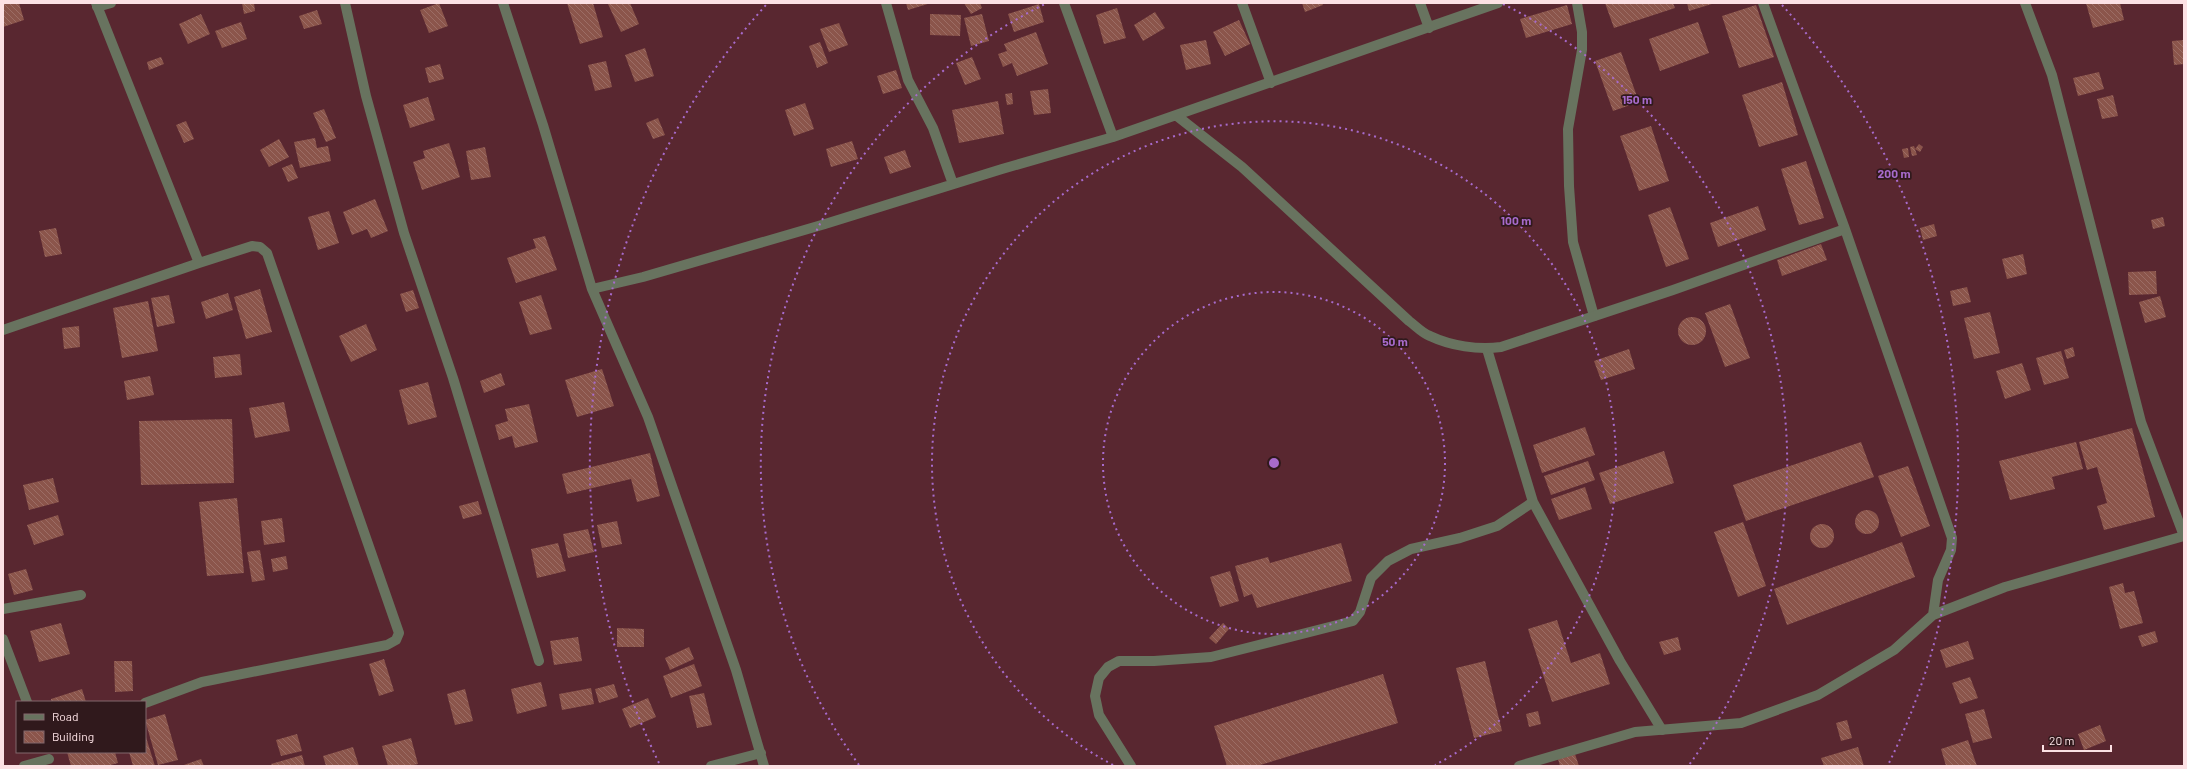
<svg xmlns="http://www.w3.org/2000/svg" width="2187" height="769" font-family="Barlow,sans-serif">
<defs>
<pattern id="building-back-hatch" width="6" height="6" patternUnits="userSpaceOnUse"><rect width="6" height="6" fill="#8b554b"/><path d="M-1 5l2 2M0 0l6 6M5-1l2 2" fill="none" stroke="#9c6d65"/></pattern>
</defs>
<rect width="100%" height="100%" fill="#592730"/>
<path fill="url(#building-back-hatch)" d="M 3,3 L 19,3 L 24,20 L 3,27 Z
M 242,3 L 254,3 L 255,11 L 244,14 Z
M 439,3 L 448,26 L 429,33 L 420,10 Z
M 567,3 L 593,3 L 603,37 L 580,44 Z
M 610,3 L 630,3 L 639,24 L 621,32 L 608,4 Z
M 906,3 L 931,3 L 908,10 Z
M 964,3 L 980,3 L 982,8 L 971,14 Z
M 1302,3 L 1322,3 L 1323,5 L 1305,12 Z
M 1605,3 L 1673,3 L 1675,8 L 1614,28 Z
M 1687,3 L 1715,3 L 1689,11 Z
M 2086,3 L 2120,3 L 2124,20 L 2093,28 Z
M 1039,4 L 1044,22 L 1014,32 L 1008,14 Z
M 1567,5 L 1572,24 L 1526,38 L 1520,19 Z
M 1756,5 L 1774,57 L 1739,68 L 1722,16 Z
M 1117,8 L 1126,38 L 1104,44 L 1096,15 Z
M 317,10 L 322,24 L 304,29 L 299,16 Z
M 1155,12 L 1165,28 L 1143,41 L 1134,25 Z
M 201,14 L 210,34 L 188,44 L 179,24 Z
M 930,14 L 961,15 L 960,36 L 930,35 Z
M 982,14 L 989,41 L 971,46 L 964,18 Z
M 1239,20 L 1250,44 L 1225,56 L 1213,32 Z
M 241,22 L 247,39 L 222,48 L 215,31 Z
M 1698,22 L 1709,53 L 1660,71 L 1649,39 Z
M 839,23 L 848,45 L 829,52 L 820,29 Z
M 1036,32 L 1048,64 L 1017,76 L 1012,63 L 1003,67 L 998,54 L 1007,51 L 1004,44 Z
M 1206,40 L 1211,64 L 1186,70 L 1180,45 Z
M 2184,40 L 2184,64 L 2174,65 L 2172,41 Z
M 820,42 L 828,63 L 817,68 L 809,46 Z
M 645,48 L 654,76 L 635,82 L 625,55 Z
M 1621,52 L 1639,102 L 1613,111 L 1595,61 Z
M 161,57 L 164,64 L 149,70 L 147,62 Z
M 972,57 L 981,79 L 965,85 L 956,63 Z
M 606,61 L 612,87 L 595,91 L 588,65 Z
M 440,64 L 444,79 L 429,83 L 425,68 Z
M 896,70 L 902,88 L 883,94 L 877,76 Z
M 2099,72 L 2104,89 L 2078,96 L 2073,78 Z
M 1782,82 L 1798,135 L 1759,147 L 1742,95 Z
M 1048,89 L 1051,113 L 1034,115 L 1030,91 Z
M 1012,93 L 1013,104 L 1007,105 L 1005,94 Z
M 2113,95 L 2118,116 L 2102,119 L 2097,99 Z
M 428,97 L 435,120 L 410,128 L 403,105 Z
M 998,101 L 1004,134 L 959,143 L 952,110 Z
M 805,103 L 814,129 L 794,136 L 785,110 Z
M 324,109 L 336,138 L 326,142 L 313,113 Z
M 658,118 L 665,135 L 653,139 L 646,123 Z
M 186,121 L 194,139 L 184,143 L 176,125 Z
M 1651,126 L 1669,181 L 1639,191 L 1620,136 Z
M 315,138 L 317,148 L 328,146 L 331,161 L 300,168 L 294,142 Z
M 279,139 L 289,157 L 269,167 L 260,150 Z
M 852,141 L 858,159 L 831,167 L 826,149 Z
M 449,143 L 460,177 L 422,190 L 413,162 L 425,158 L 423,151 Z
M 1919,144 L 1923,147 L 1920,152 L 1915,149 Z
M 1914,146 L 1917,155 L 1912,156 L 1910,147 Z
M 485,147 L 491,177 L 471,180 L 466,151 Z
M 1908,148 L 1909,157 L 1904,158 L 1902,149 Z
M 905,150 L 911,167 L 890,174 L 884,157 Z
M 1806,161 L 1824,218 L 1799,225 L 1781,169 Z
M 292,164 L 298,178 L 288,182 L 282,168 Z
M 375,199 L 388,231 L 371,238 L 367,229 L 352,235 L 343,212 Z
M 1758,206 L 1766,230 L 1718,247 L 1710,223 Z
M 1670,207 L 1689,259 L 1666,267 L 1648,215 Z
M 329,211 L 339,243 L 318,250 L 308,217 Z
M 2163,217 L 2165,226 L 2153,229 L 2151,220 Z
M 1934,224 L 1937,236 L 1923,240 L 1920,228 Z
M 56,228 L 62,254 L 45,257 L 39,231 Z
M 545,236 L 557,270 L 516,283 L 507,258 L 536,248 L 533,239 Z
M 1821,244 L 1827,260 L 1782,276 L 1777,260 Z
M 2023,254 L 2027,274 L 2007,279 L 2002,259 Z
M 2156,271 L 2157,294 L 2129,295 L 2128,272 Z
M 1967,287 L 1971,302 L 1953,306 L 1950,291 Z
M 260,289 L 272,332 L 246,339 L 234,297 Z
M 413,290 L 419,308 L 406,312 L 400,294 Z
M 228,293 L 233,310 L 206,319 L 201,302 Z
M 169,295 L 175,323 L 157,327 L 151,298 Z
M 541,295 L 552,329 L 530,335 L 519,302 Z
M 2160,296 L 2166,317 L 2145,323 L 2139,302 Z
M 148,301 L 158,351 L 122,358 L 113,308 Z
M 1730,304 L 1750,358 L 1725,367 L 1705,313 Z
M 1990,312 L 2000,353 L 1974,359 L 1964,318 Z
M1678 331a14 14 0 1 1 28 0a14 14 0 1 1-28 0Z
M 366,324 L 377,350 L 351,362 L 339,336 Z
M 79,326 L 80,347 L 64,349 L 62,328 Z
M 2073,347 L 2075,356 L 2067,359 L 2064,350 Z
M 1629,349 L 1635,369 L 1601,380 L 1594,361 Z
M 2061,351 L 2069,378 L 2044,385 L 2036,358 Z
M 240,354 L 242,375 L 215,378 L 213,357 Z
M 2022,363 L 2031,390 L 2005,399 L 1996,371 Z
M 602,369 L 614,406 L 577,417 L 565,380 Z
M 501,373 L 505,385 L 484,393 L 480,381 Z
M 150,376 L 154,395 L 127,400 L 124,381 Z
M 428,382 L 437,417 L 408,425 L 399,390 Z
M 284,402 L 290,431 L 255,438 L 249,408 Z
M 529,404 L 538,442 L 515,448 L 512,436 L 499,440 L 495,425 L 508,421 L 505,409 Z
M 232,419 L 234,483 L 141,485 L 139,421 Z
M 1585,427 L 1595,455 L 1542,473 L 1533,445 Z
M 2132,428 L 2155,517 L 2104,530 L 2097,506 L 2107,503 L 2097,467 L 2087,470 L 2079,442 Z
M 1861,442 L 1874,477 L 1746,521 L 1733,485 Z
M 2076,442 L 2083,469 L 2052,477 L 2055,489 L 2010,500 L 1999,461 Z
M 1664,451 L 1674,483 L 1610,504 L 1599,473 Z
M 650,453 L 660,496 L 637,502 L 631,479 L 567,494 L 562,474 Z
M 1588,461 L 1595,480 L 1551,495 L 1544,476 Z
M 1908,466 L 1930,526 L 1901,537 L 1878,476 Z
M 53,478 L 59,502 L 29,510 L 23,485 Z
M 1585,487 L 1592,509 L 1559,520 L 1551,499 Z
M 237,498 L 244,573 L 207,576 L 199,502 Z
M 478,501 L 482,514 L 463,519 L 459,506 Z
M1855 522a12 12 0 1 1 24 0a12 12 0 1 1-24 0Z
M 58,515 L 64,535 L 34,545 L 27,525 Z
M 282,518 L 285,542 L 264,545 L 261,521 Z
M 617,521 L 622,544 L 602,548 L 597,525 Z
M 1743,522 L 1766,586 L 1738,597 L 1714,532 Z
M1810 536a12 12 0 1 1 24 0a12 12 0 1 1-24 0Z
M 588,529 L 594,552 L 568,558 L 563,534 Z
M 1902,542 L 1915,577 L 1787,625 L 1774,589 Z
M 558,543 L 566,571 L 537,578 L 531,549 Z
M 1341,543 L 1352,581 L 1257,608 L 1252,594 L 1244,597 L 1235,566 L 1268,557 L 1270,563 Z
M 260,550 L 265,580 L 252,582 L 247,552 Z
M 286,556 L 288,569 L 273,572 L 271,559 Z
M 26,569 L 33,590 L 14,595 L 8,574 Z
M 1230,571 L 1239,601 L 1220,607 L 1210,577 Z
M 2123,583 L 2125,593 L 2134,591 L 2143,623 L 2120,629 L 2109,587 Z
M 1557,620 L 1571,663 L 1600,653 L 1610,684 L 1552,702 L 1528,629 Z
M 61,623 L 70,654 L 39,662 L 30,631 Z
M 1223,623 L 1229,629 L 1216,644 L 1209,638 Z
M 617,628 L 644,629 L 644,647 L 617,647 Z
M 2155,631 L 2158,642 L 2142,647 L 2138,636 Z
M 578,637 L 582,661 L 554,665 L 550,641 Z
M 1678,637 L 1681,650 L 1664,655 L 1659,642 Z
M 1968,641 L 1974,659 L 1946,668 L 1940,650 Z
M 689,647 L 694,659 L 670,670 L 665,658 Z
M 384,659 L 394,691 L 379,696 L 369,664 Z
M 114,661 L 132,661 L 133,691 L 115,692 Z
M 1485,661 L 1502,731 L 1474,738 L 1456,668 Z
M 694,664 L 702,686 L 671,698 L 663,676 Z
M 1383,674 L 1398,723 L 1257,766 L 1227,766 L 1214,726 Z
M 1970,677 L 1978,698 L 1960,704 L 1952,683 Z
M 541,682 L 547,706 L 517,714 L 511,689 Z
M 614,684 L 618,697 L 599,703 L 595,689 Z
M 591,688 L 594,704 L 562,710 L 559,694 Z
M 82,689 L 86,702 L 51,702 L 51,699 Z
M 465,689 L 473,721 L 455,725 L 447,694 Z
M 704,693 L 712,725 L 697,728 L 689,696 Z
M 648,698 L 656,717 L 630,728 L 622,709 Z
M 1984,709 L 1992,738 L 1973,743 L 1965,714 Z
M 1538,711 L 1541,724 L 1529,727 L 1526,714 Z
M 165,714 L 178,760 L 158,765 L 145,720 Z
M 1847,720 L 1852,738 L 1841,741 L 1836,723 Z
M 2100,725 L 2106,741 L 2084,750 L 2078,734 Z
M 145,734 L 155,766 L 133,766 L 129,752 L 145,752 Z
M 297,734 L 302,751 L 281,756 L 276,740 Z
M 411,738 L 418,764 L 409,766 L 388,766 L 382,746 Z
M 1968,740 L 1977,766 L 1946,766 L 1941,749 Z
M 353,747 L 359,766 L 326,766 L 323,756 Z
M 1858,747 L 1864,766 L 1824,766 L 1821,758 Z
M 67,752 L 115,752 L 118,763 L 107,766 L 71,766 Z
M 1575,754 L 1579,766 L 1560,766 L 1558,759 Z
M 302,755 L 305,766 L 272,766 L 271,764 Z
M 201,759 L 204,766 L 181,766 Z"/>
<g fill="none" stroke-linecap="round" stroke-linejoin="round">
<path stroke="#68735f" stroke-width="10" d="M 1577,3 L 1582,32 L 1582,50 L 1568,129 L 1569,186 L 1573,242 L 1594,316
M 1487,349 L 1533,502 L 1620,661 L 1662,730
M 1131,766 L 1099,715 L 1095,696 L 1099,678 L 1108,667 L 1119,661 L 1154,661 L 1211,657 L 1353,621 L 1360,612 L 1371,578 L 1388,561 L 1411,549 L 1460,538 L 1497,526 L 1533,502"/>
<path stroke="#68735f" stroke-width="10" d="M 345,3 L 366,96 L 404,233 L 453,378 L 539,661
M 503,3 L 543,125 L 592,289 L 648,417 L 736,670 L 764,766
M 886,3 L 908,80 L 933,128 L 953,184
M 1064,3 L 1113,137
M 1242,3 L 1271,83
M 1420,3 L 1429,28
M 1763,3 L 1845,229 L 1952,538 L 1951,550 L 1938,580 L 1933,615
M 2025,3 L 2052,75 L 2141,422 L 2184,536
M 97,7 L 111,3
M 1177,116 L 1242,167 L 1409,321 C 1416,326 1422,333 1430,336 C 1451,346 1478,350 1501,347 L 1673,290 L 1845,229
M 592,289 L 643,277 L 825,224 L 1002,169 L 1113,137 L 1498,3
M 3,330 L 199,263 L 96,3
M 3,609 L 81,595
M 3,639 L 27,702
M 145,703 L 202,682 L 387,645 L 396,640 L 399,633 L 267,253 L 260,247 L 252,246 L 199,263
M 24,766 L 49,759
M 711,766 L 761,753
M 1519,766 L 1635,732 L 1741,723 L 1818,695 L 1894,650 L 1933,615 L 2005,587 L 2184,536"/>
</g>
<g fill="none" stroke="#a86bcc" stroke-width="2" stroke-dasharray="2 4">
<circle cx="1274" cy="463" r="171"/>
<path d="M1113 765A342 342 0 1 1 1435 765"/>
<path d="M859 765A513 513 0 0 1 1045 4M1503 4A513 513 0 0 1 1689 765"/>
<path d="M659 763A684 684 0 0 1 766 5M1782 5A684 684 0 0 1 1889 763"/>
</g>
<circle cx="1274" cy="463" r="6" fill="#a86bcc" stroke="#30191c" stroke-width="2"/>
<g font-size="12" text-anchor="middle" font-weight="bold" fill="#a86bcc" stroke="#30191c" stroke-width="3.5" stroke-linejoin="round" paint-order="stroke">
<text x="1637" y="104">150 m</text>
<text x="1894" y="178">200 m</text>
<text x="1516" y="225">100 m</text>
<text x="1395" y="346">50 m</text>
</g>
<rect width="2187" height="769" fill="none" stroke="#fce1e4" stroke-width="8"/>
<rect x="16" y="701" width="130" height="52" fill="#30191c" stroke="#82696c"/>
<rect x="24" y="714" width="20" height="6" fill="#68735f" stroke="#82696c"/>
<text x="52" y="721" font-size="12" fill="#fce1e4">Road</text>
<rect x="24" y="731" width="20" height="12" fill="url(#building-back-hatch)" stroke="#82696c"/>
<text x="52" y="741" font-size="12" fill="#fce1e4">Building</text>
<path d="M2043 745v6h68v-6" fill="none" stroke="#fce1e4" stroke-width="2"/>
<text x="2049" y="745" font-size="12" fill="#fce1e4" stroke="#30191c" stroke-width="3" paint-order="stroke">20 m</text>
</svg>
